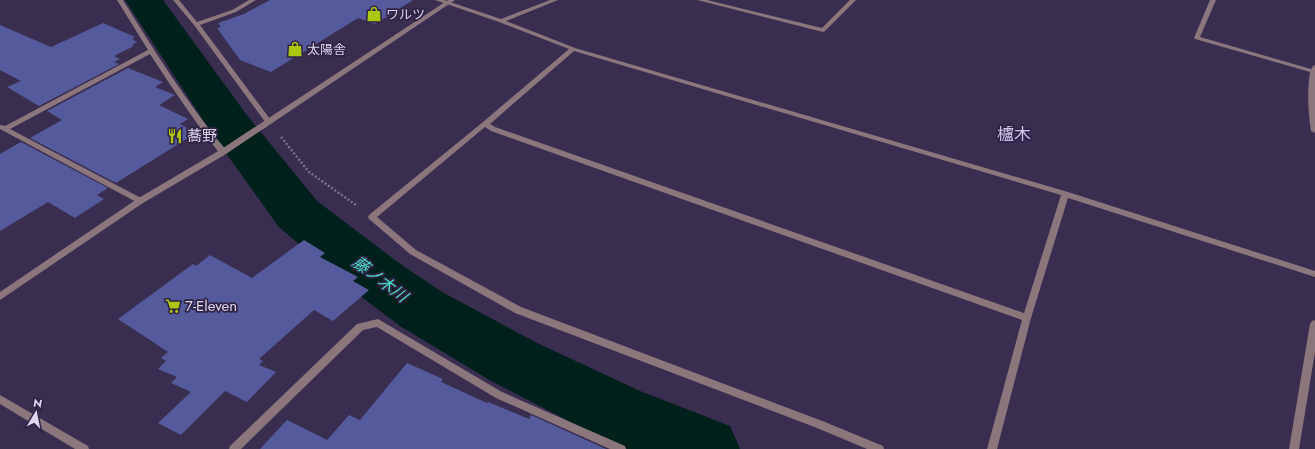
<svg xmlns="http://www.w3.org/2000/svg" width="1315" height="449" font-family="Jost,'Noto Sans JP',sans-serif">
<rect width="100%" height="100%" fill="#392e50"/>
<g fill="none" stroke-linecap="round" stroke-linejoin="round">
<path fill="#00211b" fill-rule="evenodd" d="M 125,0 L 163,0 L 246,114 L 317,201 L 399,263 L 442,292 L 537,343 L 640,391 L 730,426 L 740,449 L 627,449 L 592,433 L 491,381 L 400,326 L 359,295 L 279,227 L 212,134 Z"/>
</g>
<path fill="#555a9c" d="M 270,0 L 413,0 L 375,24 L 358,18 L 271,72 L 240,60 L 217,28 L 221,27 L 218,23 L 244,14 Z
M 103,23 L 135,37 L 132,39 L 137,42 L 132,45 L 134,46 L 114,56 L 120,59 L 114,62 L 119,64 L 39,106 L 7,87 L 21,81 L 0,70 L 0,25 L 51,47 Z
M 128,68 L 163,82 L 155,87 L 175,95 L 159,105 L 188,119 L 180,124 L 196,133 L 116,183 L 30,138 L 62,120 L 47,111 Z
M 21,142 L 108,188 L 97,195 L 104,199 L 75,218 L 48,202 L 0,231 L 0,154 Z
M 304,240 L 325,253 L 320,257 L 358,277 L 353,281 L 369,290 L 333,321 L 314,310 L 259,359 L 263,361 L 259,365 L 276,372 L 247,402 L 225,391 L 181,435 L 158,423 L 191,392 L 171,383 L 177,377 L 158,369 L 166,361 L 161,358 L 168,352 L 118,319 L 193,264 L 196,266 L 210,255 L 252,278 Z
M 407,363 L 443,379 L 441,382 L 487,403 L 488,402 L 529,419 L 531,415 L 606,449 L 260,449 L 287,420 L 327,440 L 349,415 L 360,420 Z"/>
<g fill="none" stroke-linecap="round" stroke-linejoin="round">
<path stroke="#7b728f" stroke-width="2.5" stroke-dasharray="2 2" stroke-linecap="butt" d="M 281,137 L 309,172 L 356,205"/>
<path fill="#8b767c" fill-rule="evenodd" d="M 117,0 L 123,0 C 155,52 187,103 226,150 L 227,152 L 226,154 L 220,154 C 195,122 172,88 150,54 L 10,129 L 143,199 L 144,201 L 143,203 L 140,204 L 0,129 L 0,125 L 5,126 L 148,50 Z
M 173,0 L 179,0 L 197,22 L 232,10 L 249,0 L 256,0 L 236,12 L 200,25 L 270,119 L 271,121 L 270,123 L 266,123 L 194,25 Z
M 435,0 L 444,0 L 501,19 L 550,0 L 558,0 L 506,21 L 575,48 L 1068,192 L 1315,271 L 1315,277 L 1068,198 L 1031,318 L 997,449 L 987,449 L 1022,320 L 491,131 L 485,127 L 377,217 L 416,250 L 521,307 L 825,422 L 883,446 L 884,449 L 867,449 L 817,428 L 515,313 L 410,254 L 369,219 L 368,217 L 369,215 L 483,122 L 569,49 L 499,22 ZM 574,51 L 1061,195 L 1024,313 L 495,127 L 490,124 Z
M 697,0 L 707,0 L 822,28 L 850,0 L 856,0 L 825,31 L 823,32 Z
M 1210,0 L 1216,0 L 1200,37 L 1311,69 L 1313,66 L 1315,65 L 1315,133 L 1311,131 C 1308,112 1307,91 1310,72 L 1195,39 L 1194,38 Z
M 378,319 L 502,392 L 625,446 L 626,449 L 610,449 L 496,398 L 377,327 L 363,330 L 241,449 L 229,449 L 230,446 L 357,324 Z
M 1315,320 L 1315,352 L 1299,449 L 1289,449 L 1310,324 L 1312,321 Z"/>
<path fill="#8b767c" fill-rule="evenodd" d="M 448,0 L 455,0 L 226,154 L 143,203 L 0,300 L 0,292 L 137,199 L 220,150 Z
M 0,395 L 88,446 L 89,449 L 75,449 L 0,404 Z"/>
</g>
<defs>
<g id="shop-bare" transform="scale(1.2)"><path d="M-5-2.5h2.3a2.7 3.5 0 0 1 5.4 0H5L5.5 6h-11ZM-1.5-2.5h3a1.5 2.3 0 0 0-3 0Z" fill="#adc610" stroke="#2f2345" stroke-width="2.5" paint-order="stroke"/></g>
<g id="restaurant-bare" transform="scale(1.2)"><path d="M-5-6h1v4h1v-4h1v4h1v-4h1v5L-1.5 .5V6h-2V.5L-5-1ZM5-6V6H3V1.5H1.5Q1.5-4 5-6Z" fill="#adc610" stroke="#2f2345" stroke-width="2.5" paint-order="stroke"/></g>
<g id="supermarket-bare" transform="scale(1.2)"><path d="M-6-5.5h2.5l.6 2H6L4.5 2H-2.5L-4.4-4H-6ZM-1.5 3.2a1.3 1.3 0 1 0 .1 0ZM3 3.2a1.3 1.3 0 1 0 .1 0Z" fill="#adc610" stroke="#2f2345" stroke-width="2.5" paint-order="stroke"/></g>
</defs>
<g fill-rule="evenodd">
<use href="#shop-bare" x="374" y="14"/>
<use href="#shop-bare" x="295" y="49"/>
<use href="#restaurant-bare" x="175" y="136"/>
<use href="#supermarket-bare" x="173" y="306"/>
</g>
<g text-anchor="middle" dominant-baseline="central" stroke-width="3.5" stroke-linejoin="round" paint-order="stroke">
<g font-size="13" fill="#ded8ee" stroke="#2f2345" text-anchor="start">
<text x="386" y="14">ワルツ</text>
<text x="307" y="49">太陽舎</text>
</g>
<g font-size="15" fill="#ded8ee" stroke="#2f2345" text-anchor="start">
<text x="187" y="136">蕎野</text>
<text x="185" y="306">7-Eleven</text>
</g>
<g font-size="16" font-style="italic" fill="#48e4c9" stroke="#2f2345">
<text transform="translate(380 279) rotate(37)">藤ノ木川</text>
</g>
<g font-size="17" fill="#d0c3ee" stroke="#2f2345">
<text x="1014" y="134">櫨木</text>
</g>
</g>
<g transform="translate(36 413) rotate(10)" stroke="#2f2345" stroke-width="3" paint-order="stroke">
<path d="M0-3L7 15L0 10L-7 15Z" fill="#ded8ee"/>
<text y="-6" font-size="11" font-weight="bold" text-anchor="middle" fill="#ded8ee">N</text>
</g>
</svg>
